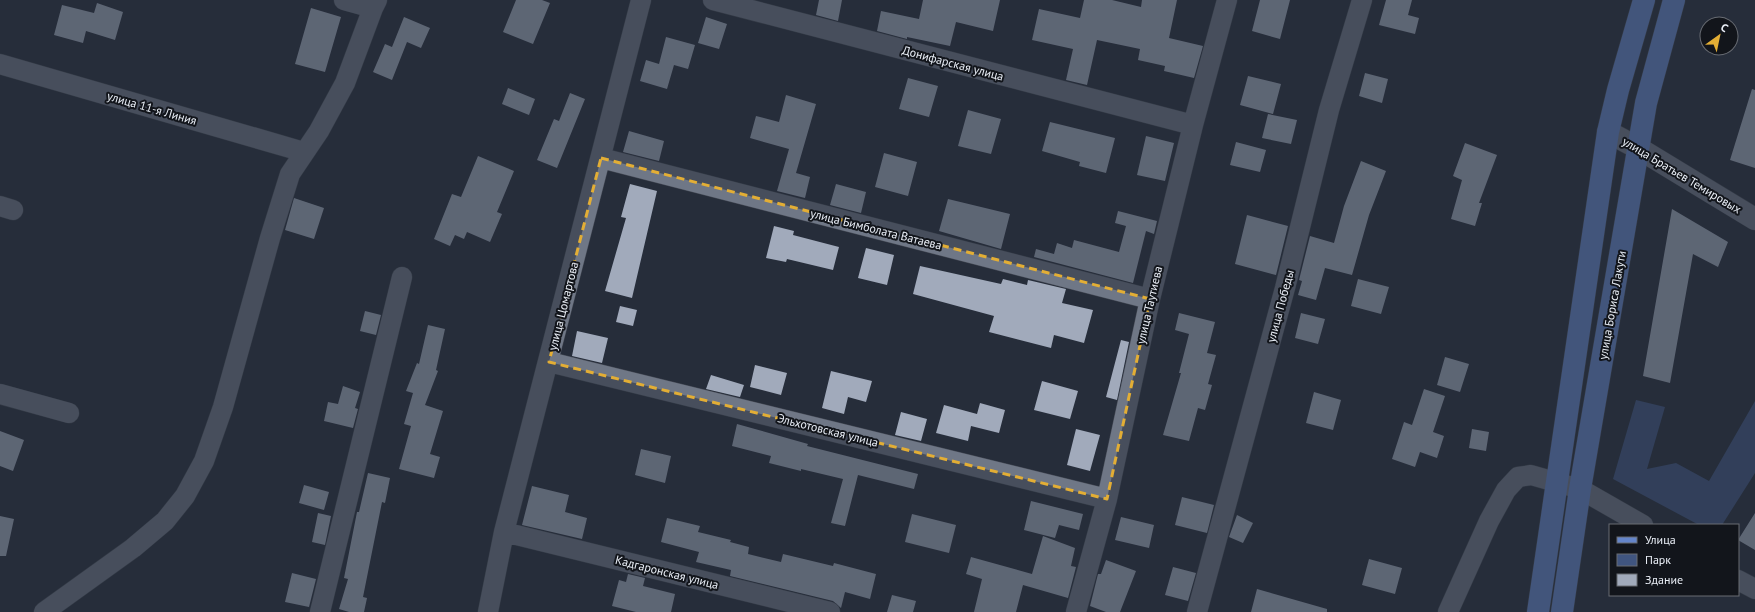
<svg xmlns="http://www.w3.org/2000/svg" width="1755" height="612" font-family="'PT Sans',sans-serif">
<rect width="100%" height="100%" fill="#262d3a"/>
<path fill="#405580" d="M 1636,400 L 1665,407 L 1647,469 L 1676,463 L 1709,481 L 1755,401 L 1755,473 L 1722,525 L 1699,525 L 1613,479 Z"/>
<path fill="#a1aabb" d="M 516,0 L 542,0 L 550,3 L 533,44 L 503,32 Z
M 819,0 L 842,0 L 838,21 L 816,15 Z
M 923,0 L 1000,0 L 993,31 L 956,22 L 950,46 L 907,37 L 907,39 L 877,31 L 881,11 L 919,19 Z
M 1084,0 L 1112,0 L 1141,7 L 1142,0 L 1177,0 L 1169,38 L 1203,46 L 1194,78 L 1164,71 L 1165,66 L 1138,60 L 1140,49 L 1097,40 L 1087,85 L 1066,80 L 1073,49 L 1032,40 L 1039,9 L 1080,18 Z
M 1260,0 L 1290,0 L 1280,39 L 1252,31 Z
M 1386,0 L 1412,0 L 1408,15 L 1419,18 L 1415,34 L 1379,25 Z
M 97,3 L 123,12 L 115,40 L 86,31 L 83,43 L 54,35 L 62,5 L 94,13 Z
M 311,8 L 341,17 L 325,72 L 295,64 Z
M 404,17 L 430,28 L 421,48 L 407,42 L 392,80 L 373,72 L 385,44 L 392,47 Z
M 706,17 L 727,24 L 719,49 L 698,43 Z
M 666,37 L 695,45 L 688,69 L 674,65 L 667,89 L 640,81 L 646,60 L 659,64 Z
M 1365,73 L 1388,79 L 1382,103 L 1359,96 Z
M 1248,76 L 1281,84 L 1273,114 L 1240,105 Z
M 908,78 L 938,86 L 929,117 L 899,109 Z
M 508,88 L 535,99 L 529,115 L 502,104 Z
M 1752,89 L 1755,90 L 1755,168 L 1730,160 Z
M 570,93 L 585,99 L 557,168 L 537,160 L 554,119 L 559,121 Z
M 786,95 L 816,104 L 796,173 L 810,177 L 805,198 L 777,191 L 789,149 L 750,138 L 756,116 L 779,122 Z
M 968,110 L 1001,119 L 991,154 L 958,146 Z
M 1268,114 L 1297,120 L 1291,144 L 1262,138 Z
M 1050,122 L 1115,138 L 1106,173 L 1079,166 L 1080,162 L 1042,151 Z
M 629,131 L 664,141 L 659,161 L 623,152 Z
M 1146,136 L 1174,143 L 1165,181 L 1137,175 Z
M 1236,142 L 1266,150 L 1260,172 L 1230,165 Z
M 1465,143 L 1497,155 L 1479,203 L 1482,203 L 1475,226 L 1451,219 L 1462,180 L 1453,176 Z
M 884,153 L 917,162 L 908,196 L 875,187 Z
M 478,156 L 514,171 L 497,212 L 502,214 L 490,242 L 467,232 L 464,239 L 455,235 L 450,246 L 434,239 L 452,194 L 461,197 Z
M 1361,161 L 1386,171 L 1369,215 L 1352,275 L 1325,268 L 1316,300 L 1298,295 L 1302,281 L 1299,280 L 1310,236 L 1334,243 L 1344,206 Z
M 630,184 L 657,191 L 632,298 L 605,291 L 626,218 L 621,217 Z
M 836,184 L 866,192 L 861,213 L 830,205 Z
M 294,198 L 324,208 L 314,239 L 285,230 Z
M 948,199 L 1010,214 L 1001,249 L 939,231 Z
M 1672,209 L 1728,242 L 1718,267 L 1693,254 L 1670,383 L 1643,376 Z
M 1118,211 L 1157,221 L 1154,234 L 1146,231 L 1133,283 L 1034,257 L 1036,249 L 1054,254 L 1057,243 L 1072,248 L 1074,240 L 1119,252 L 1126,226 L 1115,223 Z
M 1247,215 L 1288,226 L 1276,275 L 1235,264 Z
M 774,226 L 794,231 L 793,235 L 839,247 L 833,270 L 787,259 L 786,262 L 766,258 Z
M 866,248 L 894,255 L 887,285 L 858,278 Z
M 920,266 L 1001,284 L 1003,279 L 1027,285 L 1028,280 L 1066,289 L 1062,303 L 1093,310 L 1084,343 L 1054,335 L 1051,348 L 989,332 L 994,316 L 913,294 Z
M 1358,279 L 1389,287 L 1381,314 L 1351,306 Z
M 620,306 L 637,310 L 633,326 L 616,322 Z
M 365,311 L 381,315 L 376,335 L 360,331 Z
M 1179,313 L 1215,322 L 1207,353 L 1216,355 L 1208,384 L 1212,385 L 1205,410 L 1198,408 L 1189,441 L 1163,435 L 1181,373 L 1179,373 L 1189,334 L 1175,330 Z
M 1301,313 L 1325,319 L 1318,344 L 1295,338 Z
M 428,325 L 445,329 L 436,370 L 438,371 L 425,405 L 443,411 L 430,454 L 440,457 L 434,478 L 399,469 L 411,426 L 404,424 L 413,393 L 406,391 L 417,363 L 419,364 Z
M 577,331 L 608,338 L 602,363 L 572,356 Z
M 1121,340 L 1129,342 L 1117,400 L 1106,397 Z
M 1445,357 L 1469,364 L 1460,392 L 1437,385 Z
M 755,365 L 787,373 L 781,395 L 750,387 Z
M 831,371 L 872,381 L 866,402 L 848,397 L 844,414 L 822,408 Z
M 711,375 L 744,385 L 740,397 L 706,389 Z
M 1042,381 L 1078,391 L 1070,419 L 1034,410 Z
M 343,386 L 360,392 L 355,408 L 358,409 L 353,428 L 324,421 L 328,402 L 338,404 Z
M 1424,389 L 1445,396 L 1433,432 L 1444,436 L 1437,458 L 1420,452 L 1415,467 L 1392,459 L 1404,422 L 1412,425 Z
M 1314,392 L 1341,400 L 1333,430 L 1306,423 Z
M 980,403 L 1005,410 L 999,433 L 971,426 L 968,441 L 936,433 L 944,405 L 977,414 Z
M 901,412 L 927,419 L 921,441 L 895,435 Z
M 737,424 L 808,444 L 807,446 L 918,474 L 914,489 L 858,475 L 845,526 L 831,523 L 843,479 L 801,469 L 801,471 L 769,463 L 771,456 L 732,446 Z
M 1076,429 L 1100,435 L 1090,471 L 1067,465 Z
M 1472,429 L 1489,432 L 1486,451 L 1469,448 Z
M 0,431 L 24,440 L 13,471 L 0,466 Z
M 641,449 L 671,456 L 665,483 L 635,475 Z
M 368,473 L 390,478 L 385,503 L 382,502 L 363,597 L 367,598 L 364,612 L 349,612 L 339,609 L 348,579 L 344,578 L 357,512 L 359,512 Z
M 304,485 L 329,492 L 324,510 L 299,503 Z
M 532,486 L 569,495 L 565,512 L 587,518 L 582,539 L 522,525 Z
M 1182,497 L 1214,505 L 1207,533 L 1175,525 Z
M 1031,501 L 1083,514 L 1079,530 L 1059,525 L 1055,538 L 1024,530 Z
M 318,513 L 331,516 L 325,545 L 312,542 Z
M 1755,513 L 1755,550 L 1738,540 Z
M 912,514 L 956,525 L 949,553 L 905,542 Z
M 1237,515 L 1253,523 L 1243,543 L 1229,537 Z
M 0,516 L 14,519 L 6,556 L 0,556 Z
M 1121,517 L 1154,525 L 1149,548 L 1115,540 Z
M 667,518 L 700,526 L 698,532 L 731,540 L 730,542 L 749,547 L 748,554 L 781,562 L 783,554 L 833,566 L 834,563 L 876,574 L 870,599 L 845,592 L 841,608 L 833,601 L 730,576 L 731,570 L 696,562 L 699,552 L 661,542 Z
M 1043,536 L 1075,548 L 1071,566 L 1076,567 L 1068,598 L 1023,585 L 1016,612 L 974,612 L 982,579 L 966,574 L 971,557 L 1032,574 Z
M 1369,559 L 1402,568 L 1395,594 L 1362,585 Z
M 1106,560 L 1136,571 L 1120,612 L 1106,612 L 1090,606 L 1098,574 L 1101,574 Z
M 1173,567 L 1196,573 L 1188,601 L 1165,595 Z
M 292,573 L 316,579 L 309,607 L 285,602 Z
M 628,574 L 645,578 L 643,586 L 675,594 L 671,612 L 636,612 L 612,606 L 619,580 L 626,582 Z
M 1257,589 L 1327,609 L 1327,612 L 1251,612 Z
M 892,595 L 916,601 L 913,612 L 887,612 Z"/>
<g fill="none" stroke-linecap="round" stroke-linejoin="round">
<g stroke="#444954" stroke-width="21">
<path id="street" d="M 344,0 L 373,8 L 377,0
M 713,0 L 1193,125
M 0,64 L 304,152
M 601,158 L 1150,299
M 0,206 L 13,210
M 549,362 L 1107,499
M 0,394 L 69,413
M 504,532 L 830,612
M 1738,580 L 1755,589
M 44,612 L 133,548 L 165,521 L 185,496 L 204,461 L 223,407 L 270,238 L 290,174 L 319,131 L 345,83 L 373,8
M 320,612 L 402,277
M 488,612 L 504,532 L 641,0
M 1076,612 L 1107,499 L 1150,299 L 1193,125 L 1227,0
M 1197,612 L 1285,288 L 1329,110 L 1362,0
M 1448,612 L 1489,521 L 1506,490 L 1518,477 L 1531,475 L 1580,489 L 1643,525"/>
</g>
<g stroke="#444954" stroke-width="23">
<path id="secondary" d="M 1608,132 L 1638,148 L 1755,219"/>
</g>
<g stroke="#444954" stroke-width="23">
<path id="primary" d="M 1538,612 L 1608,132 L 1618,90 L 1644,0
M 1562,612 L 1580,489 L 1646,103 L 1674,0"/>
</g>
<use href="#street" stroke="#6f7786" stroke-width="20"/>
<use href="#secondary" stroke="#6f7786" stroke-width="22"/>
<use href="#primary" stroke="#6485ca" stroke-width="22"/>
</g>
<path d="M0 0H1755V612H0ZM 601,158 L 1150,299 L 1107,499 L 549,362 Z" fill="#262d3a" fill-opacity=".55" fill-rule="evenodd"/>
<path fill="none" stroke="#e3ae35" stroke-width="3" stroke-dasharray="8 5" stroke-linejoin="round" d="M 601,158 L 1150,299 L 1107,499 L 549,362 Z"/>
<g text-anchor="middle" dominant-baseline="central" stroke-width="4" stroke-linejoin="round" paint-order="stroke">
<g font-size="12" fill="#eaeff7" stroke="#12151b">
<text transform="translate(953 63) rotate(15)">Донифарская улица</text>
<text transform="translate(152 108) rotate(16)">улица 11-я Линия</text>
<text transform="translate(1682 175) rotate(31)">улица Братьев Темировых</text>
<text transform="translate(876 229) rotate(14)">улица Бимболата Ватаева</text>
<text transform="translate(1149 305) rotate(-77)">улица Таутиева</text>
<text transform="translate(1612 305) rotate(-80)">улица Бориса Лакути</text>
<text transform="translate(563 306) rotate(-76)">улица Цомартова</text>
<text transform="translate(1280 306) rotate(-75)">улица Победы</text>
<text transform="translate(828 430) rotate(14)">Эльхотовская улица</text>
<text transform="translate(667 572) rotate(14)">Кадгаронская улица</text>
</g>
</g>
<rect x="1609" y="524" width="130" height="72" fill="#12151b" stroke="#686c73"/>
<rect x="1617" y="537" width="20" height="6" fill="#6485ca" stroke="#686c73"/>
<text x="1645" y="544" font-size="12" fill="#eaeff7">Улица</text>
<rect x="1617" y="554" width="20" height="12" fill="#405580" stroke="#686c73"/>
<text x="1645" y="564" font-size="12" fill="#eaeff7">Парк</text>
<rect x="1617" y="574" width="20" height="12" fill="#a1aabb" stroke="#686c73"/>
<text x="1645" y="584" font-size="12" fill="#eaeff7">Здание</text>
<g transform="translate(1719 36) rotate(33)"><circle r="19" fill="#12151b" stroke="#686c73"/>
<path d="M0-3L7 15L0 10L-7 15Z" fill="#e3ae35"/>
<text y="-6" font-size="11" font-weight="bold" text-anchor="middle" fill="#eaeff7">С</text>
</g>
</svg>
